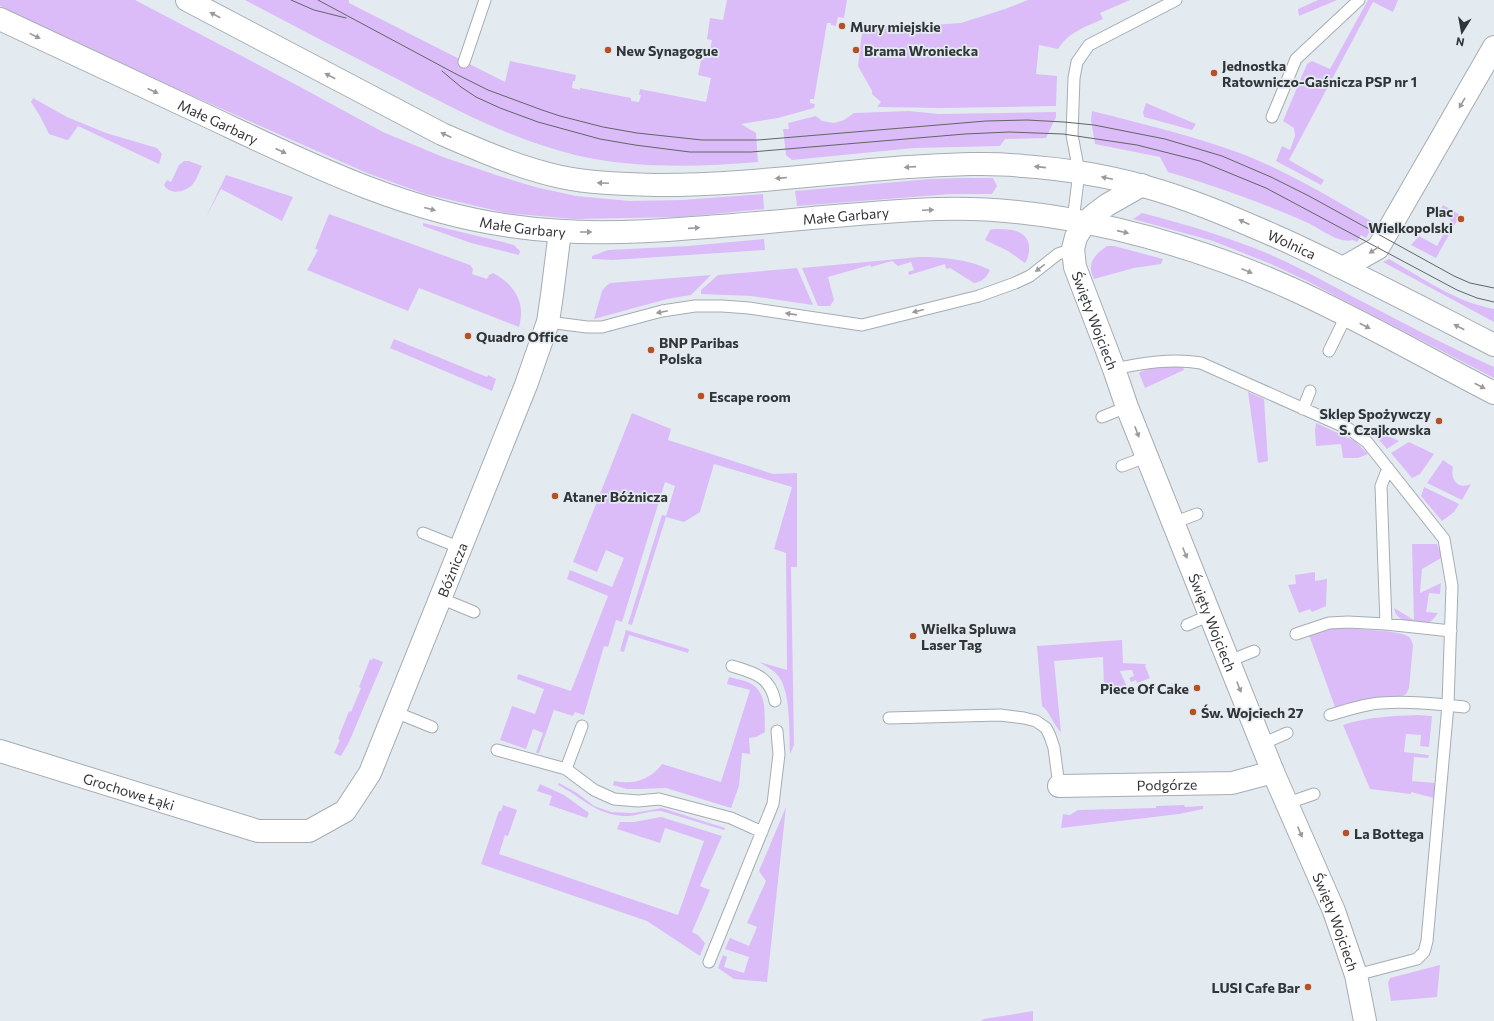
<svg xmlns="http://www.w3.org/2000/svg" width="1494" height="1021" font-family="Commissioner,sans-serif">
<rect width="100%" height="100%" fill="#e3ebf1"/>
<path fill="#dbbcf9" d="M 0,0 L 135,0 L 291,82 L 383,132 L 443,157 L 499,176 L 535,187 L 576,196 L 630,201 L 682,200 L 763,194 L 764,209 L 682,217 L 574,219 L 506,213 L 425,194 L 367,173 L 267,129 L 177,89 L 0,6 Z
M 245,0 L 349,0 L 349,3 L 505,82 L 510,61 L 576,75 L 575,81 L 573,81 L 572,88 L 580,90 L 580,88 L 631,98 L 631,101 L 639,102 L 641,95 L 639,95 L 640,89 L 706,102 L 711,78 L 698,75 L 701,60 L 703,60 L 704,54 L 709,55 L 712,40 L 707,39 L 710,18 L 723,20 L 727,0 L 847,0 L 844,18 L 838,17 L 836,26 L 831,25 L 831,23 L 827,23 L 814,99 L 810,99 L 810,103 L 815,104 L 814,108 L 778,118 L 741,124 L 756,133 L 758,162 C 697,167 635,169 575,155 C 514,140 458,111 403,82 C 350,55 297,28 245,0 Z
M 1028,0 L 1130,0 L 1100,13 L 1103,19 C 1085,27 1069,32 1058,49 L 1039,45 L 1036,74 L 1057,76 L 1056,106 L 943,108 L 877,107 L 881,102 L 872,94 L 872,91 L 858,66 L 862,33 L 866,33 L 867,27 L 933,25 L 961,23 L 1005,9 Z
M 1318,0 L 1337,0 L 1299,16 L 1298,9 Z
M 1368,0 L 1398,0 L 1393,12 L 1373,2 L 1289,160 L 1324,180 L 1321,185 L 1276,161 L 1282,146 L 1290,150 L 1295,136 L 1294,128 L 1283,121 L 1307,64 L 1312,61 L 1330,69 Z
M 33,98 L 67,117 L 106,133 L 157,148 L 162,154 L 159,164 L 78,126 L 69,139 L 67,140 L 49,134 L 40,116 L 31,102 Z
M 1146,103 L 1196,124 L 1192,130 L 1144,117 L 1143,112 Z
M 909,111 L 939,114 L 1056,112 L 1056,117 L 1046,138 L 1005,139 L 1000,146 L 914,148 L 792,160 L 786,155 L 783,129 L 789,129 L 788,123 L 816,116 L 822,121 L 834,123 L 844,120 L 854,113 Z
M 1092,111 C 1143,124 1195,136 1245,155 C 1293,174 1337,202 1382,227 L 1374,236 L 1369,233 L 1366,238 L 1361,235 L 1357,242 L 1353,240 C 1339,244 1321,229 1308,223 C 1263,203 1216,186 1168,172 L 1160,157 L 1095,144 L 1091,120 Z
M 184,161 L 189,161 L 202,166 C 199,172 197,179 193,184 C 186,192 170,196 164,185 L 167,180 L 171,182 L 179,165 Z
M 226,175 L 293,197 L 282,221 L 221,189 L 206,217 Z
M 963,178 L 993,178 L 997,186 L 992,194 L 951,194 L 797,206 L 795,191 L 930,179 Z
M 1443,205 L 1460,215 L 1436,258 L 1411,245 L 1419,236 L 1437,246 L 1451,220 L 1439,213 Z
M 1142,213 C 1185,224 1228,237 1269,254 C 1303,269 1336,288 1369,305 C 1410,327 1452,348 1494,367 L 1494,378 L 1307,281 L 1271,264 L 1213,241 L 1133,219 Z
M 329,214 L 470,265 L 473,269 L 472,274 L 487,279 L 489,275 L 493,273 C 508,280 522,296 521,314 C 521,318 520,323 519,327 L 419,288 L 408,311 L 307,270 L 318,250 L 315,249 Z
M 423,223 L 503,242 L 514,245 L 520,251 L 519,255 L 471,243 L 423,226 Z
M 994,229 C 1001,229 1009,229 1016,231 C 1031,235 1032,252 1025,263 L 1008,251 L 985,240 L 990,230 Z
M 764,239 L 765,250 L 613,260 L 592,259 L 592,256 L 608,250 L 688,246 Z
M 1107,246 L 1114,246 L 1163,259 L 1161,264 L 1134,268 L 1094,279 C 1086,264 1094,255 1107,246 Z
M 919,257 C 943,257 968,259 990,270 C 987,277 982,282 974,283 L 950,268 L 946,269 L 945,264 L 909,275 L 908,272 L 914,270 L 911,262 L 898,266 L 892,261 L 871,267 L 870,265 L 828,277 L 834,300 L 830,306 L 818,306 L 802,268 Z
M 1389,259 C 1422,278 1456,302 1494,309 L 1494,322 L 1383,262 Z
M 797,268 L 813,305 L 751,296 L 701,294 L 701,290 L 718,275 Z
M 711,275 L 691,295 L 667,299 L 594,319 L 602,291 L 605,287 L 610,283 Z
M 394,339 L 487,377 L 488,375 L 496,379 L 492,391 L 390,348 Z
M 1171,366 L 1183,366 L 1184,370 L 1145,388 L 1139,373 C 1147,367 1161,368 1171,366 Z
M 1248,392 L 1264,399 L 1268,461 L 1258,463 Z
M 632,413 L 671,429 L 668,440 L 773,474 L 797,473 L 797,567 L 791,567 L 794,745 L 790,754 C 789,733 791,694 779,677 C 774,670 766,666 759,662 L 787,670 L 786,553 L 774,549 L 792,487 L 714,464 L 700,512 L 684,522 L 666,517 L 632,625 L 628,624 L 662,515 L 666,516 L 675,486 L 665,482 L 622,622 L 616,620 L 608,647 L 604,646 L 584,715 L 575,712 L 573,716 L 554,710 L 539,753 L 536,753 L 543,733 L 533,729 L 526,749 L 500,740 L 512,706 L 535,714 L 544,689 L 517,679 L 518,674 L 571,691 L 608,596 L 567,579 L 570,570 L 612,587 L 624,558 L 606,550 L 597,572 L 573,562 Z
M 1316,423 L 1355,441 L 1368,454 L 1358,458 L 1343,458 L 1341,444 L 1316,446 L 1315,430 Z
M 1361,424 L 1399,441 L 1387,449 L 1373,433 Z
M 1409,442 L 1434,454 L 1420,474 L 1412,478 L 1391,453 Z
M 1443,460 L 1453,467 C 1450,480 1458,490 1471,484 L 1462,500 L 1427,483 Z
M 1424,487 L 1459,504 L 1454,512 L 1442,521 L 1421,496 Z
M 1412,544 L 1437,544 L 1441,554 L 1441,558 L 1422,569 L 1420,593 L 1441,583 L 1440,594 L 1429,593 L 1426,612 L 1438,613 C 1435,617 1431,623 1426,623 C 1423,624 1419,623 1416,622 C 1406,621 1396,620 1394,608 L 1414,620 Z
M 1315,572 L 1315,581 L 1327,579 L 1326,606 L 1312,612 L 1310,609 L 1299,613 L 1288,585 L 1296,584 L 1295,575 Z
M 1347,628 C 1359,630 1401,630 1409,637 C 1411,639 1412,642 1413,645 L 1409,688 L 1406,694 L 1400,697 L 1379,697 L 1335,707 L 1309,635 L 1330,629 Z
M 626,630 L 689,649 L 688,653 L 629,635 L 624,652 L 620,651 Z
M 1122,640 L 1123,663 L 1146,664 L 1145,666 L 1150,678 L 1137,683 L 1136,680 L 1131,682 L 1129,678 L 1134,676 L 1132,670 L 1120,671 L 1127,687 L 1122,689 L 1104,689 L 1103,657 L 1054,661 L 1061,732 C 1053,725 1051,713 1042,706 L 1037,646 Z
M 373,658 L 383,662 L 349,742 L 341,756 L 334,753 L 340,740 L 338,739 L 349,711 L 351,712 L 361,688 L 359,687 L 370,659 L 372,660 Z
M 729,677 C 736,679 744,680 750,683 C 768,692 764,715 765,732 L 756,737 L 749,738 L 750,754 L 742,753 L 739,786 L 731,808 L 666,788 L 640,789 L 627,789 L 613,785 L 614,781 C 634,785 650,780 662,764 L 721,782 L 750,690 L 727,684 Z
M 1417,715 L 1432,716 L 1429,747 L 1420,746 L 1421,735 L 1406,734 L 1404,752 L 1429,755 L 1428,758 L 1414,757 L 1412,781 L 1435,783 L 1434,798 L 1411,792 L 1411,794 L 1370,789 L 1343,725 C 1367,717 1392,716 1417,715 Z
M 559,783 L 577,793 L 594,806 L 611,812 L 633,813 L 662,808 L 725,828 L 724,830 L 661,811 C 648,810 636,817 622,816 C 593,813 582,797 558,785 Z
M 540,784 L 564,795 L 589,813 L 587,818 L 549,805 L 552,796 L 537,791 Z
M 503,805 L 517,810 L 508,836 L 505,835 L 499,854 L 678,915 L 704,841 L 665,828 L 660,843 L 617,829 L 620,822 L 634,822 L 661,817 L 722,836 L 700,886 L 710,890 L 692,932 L 698,935 L 705,943 L 700,956 L 647,921 L 481,864 L 499,811 L 501,811 Z
M 1184,805 L 1185,807 L 1203,806 L 1203,809 L 1179,814 L 1061,828 L 1063,814 L 1070,815 L 1078,810 L 1156,808 L 1156,806 Z
M 786,807 L 767,982 L 734,979 L 718,968 L 723,955 L 727,957 L 724,967 L 744,973 L 749,957 L 725,949 L 730,938 L 749,946 L 757,927 L 747,923 L 766,881 L 759,871 Z
M 1440,965 L 1437,997 L 1391,1001 L 1388,983 L 1390,978 Z
M 1033,1011 L 1033,1021 L 981,1021 L 984,1019 Z"/>
<g fill="none" stroke-linecap="round" stroke-linejoin="round">
<g stroke="#a6acb3" stroke-width="13">
<path id="service" d="M 464,62 L 485,0
M 1272,117 L 1296,59 L 1359,0
M 1073,221 L 1079,172 L 1072,135 L 1074,78 L 1077,62 L 1089,45 L 1176,0
M 548,322 L 587,327 L 602,327 L 662,311 L 695,306 L 722,306 L 749,308 L 862,325 L 979,296 L 1015,283 L 1030,276 L 1058,254 L 1073,249
M 1329,351 L 1346,316
M 1114,369 C 1143,363 1172,358 1201,363 L 1349,429 L 1367,442 L 1444,539 L 1452,586 L 1448,705 L 1427,941 L 1424,952 L 1417,959 L 1356,975
M 1303,409 L 1310,391
M 1102,417 L 1127,407
M 1122,466 L 1146,457
M 1173,523 L 1197,514
M 423,533 L 461,548
M 440,598 L 474,612
M 1386,624 L 1381,486 L 1388,468
M 1187,625 L 1210,615
M 1296,634 L 1329,623 L 1348,622 L 1386,624 L 1451,631
M 1229,661 L 1254,651
M 732,666 C 754,673 770,676 775,701
M 395,712 L 432,727
M 1330,715 C 1347,710 1364,704 1381,703 C 1409,701 1436,704 1464,707
M 889,718 L 1000,715 L 1024,718 L 1036,721 L 1046,728 L 1050,736 L 1054,748 L 1059,786
M 1262,744 L 1287,733
M 497,750 L 566,769 L 594,790 L 614,799 L 638,801 L 659,799 L 731,818 L 762,832
M 566,769 L 582,726
M 1288,803 L 1314,794
M 709,962 L 773,804 L 779,754 L 777,731"/>
</g>
<g stroke="#a6acb3" stroke-width="24">
<g id="minor">
<path id="s1" d="M 1142,185 L 1107,205 L 1095,214 L 1085,223 L 1076,237 L 1073,249 L 1075,267 L 1114,369 L 1127,407 L 1210,615 L 1273,772 L 1334,911 L 1356,975 L 1365,1021"/>
<path d="M 1343,268 L 1378,248 L 1494,47"/>
<path id="s2" d="M 0,751 L 258,831 L 309,831 L 345,811 L 370,773 L 526,385 L 548,322 L 552,295 L 560,231"/>
<path id="s3" d="M 1059,786 L 1232,783 L 1273,772"/>
</g>
</g>
<g stroke="#a6acb3" stroke-width="24">
<g id="tertiary">
<path id="s4" d="M 187,0 L 442,134 C 481,151 520,168 561,177 C 594,184 627,184 660,185 C 743,185 825,173 908,167 C 946,165 985,162 1023,166 C 1064,169 1104,175 1143,186 C 1191,199 1236,219 1282,239 C 1354,272 1424,309 1494,345"/>
<path id="s5" d="M 0,19 C 74,54 148,89 222,123 C 315,167 408,212 511,226 C 572,235 632,233 693,228 C 774,223 856,212 937,209 C 1053,205 1185,241 1290,288 C 1359,319 1426,358 1494,393"/>
</g>
</g>
<use href="#service" stroke="#fff" stroke-width="11"/>
<use href="#minor" stroke="#fff" stroke-width="22"/>
<use href="#tertiary" stroke="#fff" stroke-width="22"/>
<path stroke="#606467" stroke-width="1" d="M 291,0 L 314,10 L 346,18
M 318,0 L 456,74 L 488,90 L 542,110 L 560,116 L 603,127 L 637,133 L 702,140 L 758,140 L 986,121 L 1027,120 L 1064,122 L 1094,125 L 1165,139 L 1222,156 L 1271,177 L 1309,196 L 1454,276 L 1470,283 L 1494,288
M 442,71 L 461,87 L 476,97 L 500,108 L 538,122 L 600,139 L 635,145 L 690,152 L 751,152 L 965,134 L 1009,132 L 1063,134 L 1137,145 L 1200,161 L 1266,188 L 1457,290 L 1477,298 L 1494,302"/>
</g>
<defs><path id="oneway-solid" d="M-6-.8H1V-3.2L6.5 0L1 3.2V.8H-6Z"/></defs>
<g fill="#989a9b">
<use href="#oneway-solid" transform="translate(215 15) rotate(-152)"/>
<use href="#oneway-solid" transform="translate(35 36) rotate(26)"/>
<use href="#oneway-solid" transform="translate(330 76) rotate(-152)"/>
<use href="#oneway-solid" transform="translate(153 91) rotate(25)"/>
<use href="#oneway-solid" transform="translate(1462 103) rotate(120)"/>
<use href="#oneway-solid" transform="translate(446 135) rotate(-155)"/>
<use href="#oneway-solid" transform="translate(281 151) rotate(25)"/>
<use href="#oneway-solid" transform="translate(910 167) rotate(176)"/>
<use href="#oneway-solid" transform="translate(1040 167) rotate(-174)"/>
<use href="#oneway-solid" transform="translate(781 178) rotate(175)"/>
<use href="#oneway-solid" transform="translate(1107 178) rotate(-168)"/>
<use href="#oneway-solid" transform="translate(603 183) rotate(-177)"/>
<use href="#oneway-solid" transform="translate(430 209) rotate(15)"/>
<use href="#oneway-solid" transform="translate(928 210) rotate(-3)"/>
<use href="#oneway-solid" transform="translate(1244 222) rotate(-155)"/>
<use href="#oneway-solid" transform="translate(694 228) rotate(-4)"/>
<use href="#oneway-solid" transform="translate(586 232)"/>
<use href="#oneway-solid" transform="translate(1123 232) rotate(13)"/>
<use href="#oneway-solid" transform="translate(1374 250) rotate(146)"/>
<use href="#oneway-solid" transform="translate(1040 268) rotate(143)"/>
<use href="#oneway-solid" transform="translate(1247 271) rotate(22)"/>
<use href="#oneway-solid" transform="translate(918 311) rotate(166)"/>
<use href="#oneway-solid" transform="translate(662 312) rotate(168)"/>
<use href="#oneway-solid" transform="translate(791 314) rotate(-172)"/>
<use href="#oneway-solid" transform="translate(1365 326) rotate(27)"/>
<use href="#oneway-solid" transform="translate(1459 327) rotate(-153)"/>
<use href="#oneway-solid" transform="translate(1480 386) rotate(27)"/>
<use href="#oneway-solid" transform="translate(1137 432) rotate(69)"/>
<use href="#oneway-solid" transform="translate(1185 553) rotate(68)"/>
<use href="#oneway-solid" transform="translate(1239 687) rotate(68)"/>
<use href="#oneway-solid" transform="translate(1300 832) rotate(67)"/>
</g>
<g fill="#b75124" stroke="#e3ebf1" stroke-width="1.5">
<circle cx="842" cy="26" r="4"/>
<circle cx="608" cy="50" r="4"/>
<circle cx="856" cy="50" r="4"/>
<circle cx="1214" cy="73" r="4"/>
<circle cx="1461" cy="219" r="4"/>
<circle cx="468" cy="336" r="4"/>
<circle cx="651" cy="350" r="4"/>
<circle cx="701" cy="396" r="4"/>
<circle cx="1439" cy="421" r="4"/>
<circle cx="555" cy="496" r="4"/>
<circle cx="913" cy="636" r="4"/>
<circle cx="1197" cy="688" r="4"/>
<circle cx="1193" cy="712" r="4"/>
<circle cx="1346" cy="833" r="4"/>
<circle cx="1308" cy="987" r="4"/>
</g>
<g text-anchor="middle" dominant-baseline="central" stroke-width="3.5" stroke-linejoin="round" paint-order="stroke">
<g font-size="14" font-weight="bold" fill="#323537" stroke="#e3ebf1" text-anchor="start">
<text x="850" y="26">Mury miejskie</text>
<text x="616" y="50">New Synagogue</text>
<text x="864" y="50">Brama Wroniecka</text>
<text x="1222" y="65">Jednostka<tspan x="1222" dy="16">Ratowniczo-Gaśnicza PSP nr 1</tspan></text>
<text x="1453" y="211" text-anchor="end">Plac<tspan x="1453" dy="16">Wielkopolski</tspan></text>
<text x="476" y="336">Quadro Office</text>
<text x="659" y="342">BNP Paribas<tspan x="659" dy="16">Polska</tspan></text>
<text x="709" y="396">Escape room</text>
<text x="1431" y="413" text-anchor="end">Sklep Spożywczy<tspan x="1431" dy="16">S. Czajkowska</tspan></text>
<text x="563" y="496">Ataner Bóżnicza</text>
<text x="921" y="628">Wielka Spluwa<tspan x="921" dy="16">Laser Tag</tspan></text>
<text x="1189" y="688" text-anchor="end">Piece Of Cake</text>
<text x="1201" y="712">Św. Wojciech 27</text>
<text x="1354" y="833">La Bottega</text>
<text x="1300" y="987" text-anchor="end">LUSI Cafe Bar</text>
</g>
<g font-size="14" fill="#323537" stroke="#e3ebf1">
<text stroke="none"><textPath href="#s5" startOffset="241">Małe Garbary</textPath></text>
<text stroke="none"><textPath href="#s5" startOffset="889">Małe Garbary</textPath></text>
<text stroke="none"><textPath href="#s5" startOffset="565">Małe Garbary</textPath></text>
<text stroke="none"><textPath href="#s4" startOffset="1160">Wolnica</textPath></text>
<text stroke="none"><textPath href="#s1" startOffset="173">Święty Wojciech</textPath></text>
<text stroke="none"><textPath href="#s2" startOffset="627">Bóżnicza</textPath></text>
<text stroke="none"><textPath href="#s1" startOffset="497">Święty Wojciech</textPath></text>
<text stroke="none"><textPath href="#s3" startOffset="108">Podgórze</textPath></text>
<text stroke="none"><textPath href="#s2" startOffset="135">Grochowe Łąki</textPath></text>
<text stroke="none"><textPath href="#s1" startOffset="821">Święty Wojciech</textPath></text>
</g>
</g>
<g transform="translate(1462 32) rotate(191)" stroke="#e3ebf1" stroke-width="3" paint-order="stroke">
<path d="M0-3L7 15L0 10L-7 15Z" fill="#323537"/>
<text y="-6" font-size="11" font-weight="bold" text-anchor="middle" fill="#323537">N</text>
</g>
</svg>
